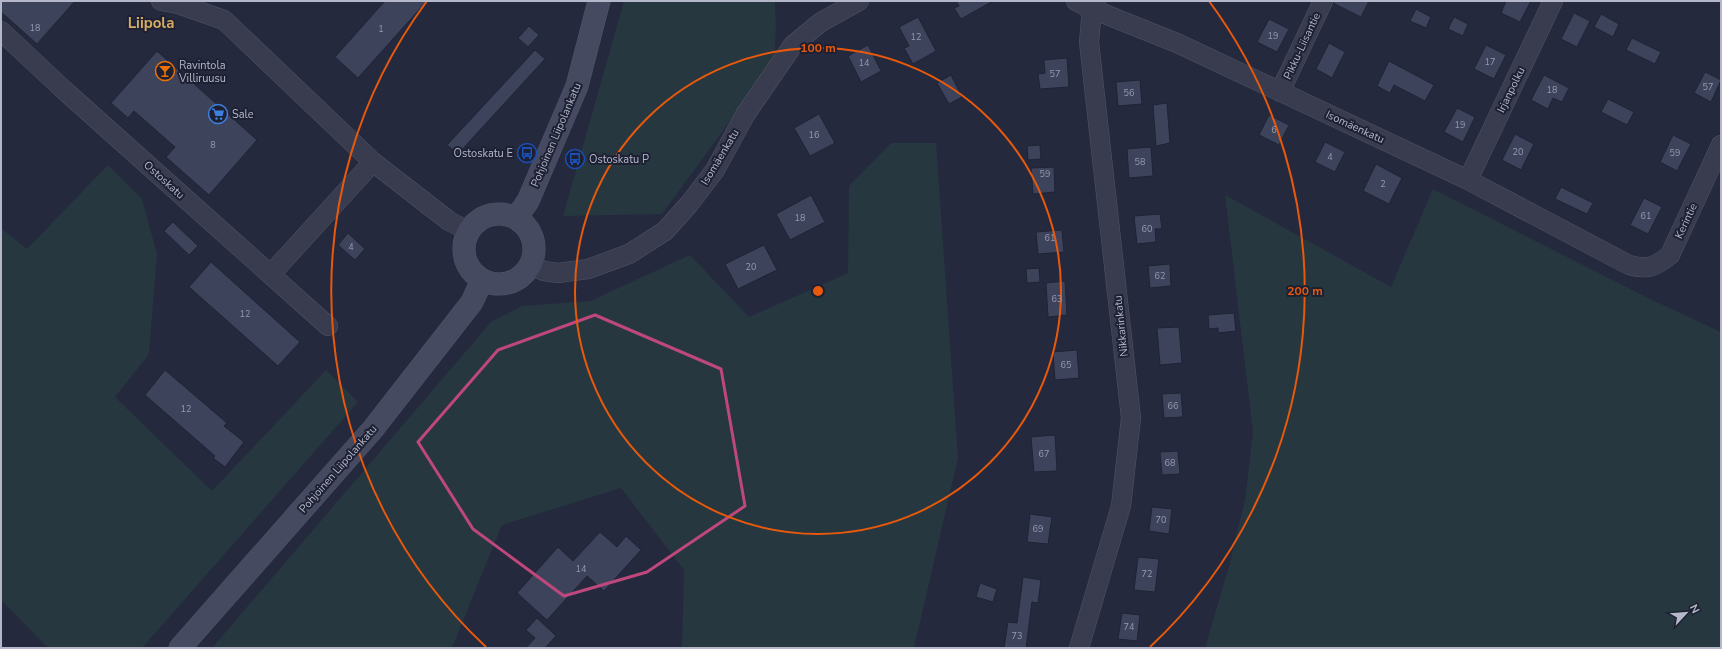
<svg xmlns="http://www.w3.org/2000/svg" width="1722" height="649" font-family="'Nunito Sans',sans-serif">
<rect width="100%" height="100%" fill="#24293e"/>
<path fill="#26373f" d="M 624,1 L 775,1 L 776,27 L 774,61 L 662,214 L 563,216 Z
M 891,143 L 936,143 L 958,458 L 914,648 L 682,648 L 684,570 L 621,488 L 502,525 L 452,648 L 212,648 L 491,322 L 522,306 L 590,301 L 690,255 L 749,317 L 848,273 L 849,186 Z
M 108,165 L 142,199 L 157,254 L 149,354 L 115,397 L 212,491 L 326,370 L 358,402 L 142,648 L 48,648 L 1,600 L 1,228 L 27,249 Z
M 1433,189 L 1650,299 L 1721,332 L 1721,648 L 1205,648 L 1229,566 L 1245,500 L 1253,432 L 1225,195 L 1391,287 Z"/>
<path fill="#3e435c" stroke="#1f2335" d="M 1,1 L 75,1 L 37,44 L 1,12 Z
M 385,1 L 427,1 L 358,78 L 335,57 Z
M 956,1 L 993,1 L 961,19 L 954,8 L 959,6 Z
M 1334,1 L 1369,1 L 1361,17 L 1333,3 Z
M 1506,1 L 1531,1 L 1520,22 L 1501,13 Z
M 1416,9 L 1431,17 L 1426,28 L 1410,21 Z
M 1574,13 L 1590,21 L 1577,47 L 1561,39 Z
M 1601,14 L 1619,24 L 1613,37 L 1594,27 Z
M 918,17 L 936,51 L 913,64 L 904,48 L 909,46 L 899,27 Z
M 1454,17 L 1468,24 L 1463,36 L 1448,29 Z
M 1269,19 L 1289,29 L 1277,52 L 1257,42 Z
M 529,26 L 539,35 L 528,47 L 518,38 Z
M 1632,38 L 1661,52 L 1655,64 L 1626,50 Z
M 1329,43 L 1345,52 L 1332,78 L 1316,69 Z
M 868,45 L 881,71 L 861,82 L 848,56 Z
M 1486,45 L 1506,55 L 1494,79 L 1474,69 Z
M 535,50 L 545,59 L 458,154 L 447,145 Z
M 157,51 L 257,140 L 209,195 L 166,157 L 175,147 L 134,111 L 128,118 L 111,103 Z
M 1067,58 L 1069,87 L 1040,89 L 1038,74 L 1045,73 L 1044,60 Z
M 1389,61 L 1434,85 L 1425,101 L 1394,85 L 1390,93 L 1377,86 Z
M 1705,72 L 1721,80 L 1711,102 L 1694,93 Z
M 951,75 L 962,97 L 949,104 L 937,83 Z
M 1544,75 L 1569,88 L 1562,102 L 1553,98 L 1548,109 L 1531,100 Z
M 1140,80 L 1142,104 L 1118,106 L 1116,82 Z
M 1608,99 L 1634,112 L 1627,125 L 1601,112 Z
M 1167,103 L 1170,143 L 1156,146 L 1153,105 Z
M 1457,108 L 1475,117 L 1463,142 L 1444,132 Z
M 819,114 L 835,143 L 810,156 L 794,128 Z
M 1269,115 L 1289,125 L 1279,145 L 1259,135 Z
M 1515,134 L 1534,144 L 1521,170 L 1502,160 Z
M 1673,135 L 1691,144 L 1677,171 L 1660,162 Z
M 1325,142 L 1345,152 L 1335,172 L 1315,162 Z
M 1040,145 L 1041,159 L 1028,160 L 1027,146 Z
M 1151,147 L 1153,176 L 1129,178 L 1127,149 Z
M 1376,164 L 1402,178 L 1389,204 L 1363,191 Z
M 1054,167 L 1055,192 L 1033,194 L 1031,168 Z
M 1561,187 L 1593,203 L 1587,214 L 1555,199 Z
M 811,195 L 825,222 L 790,240 L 776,214 Z
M 1644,198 L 1662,207 L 1648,234 L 1630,225 Z
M 1160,214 L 1162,229 L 1155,229 L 1156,242 L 1137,244 L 1134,216 Z
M 173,222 L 198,246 L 189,255 L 164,231 Z
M 1062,230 L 1064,252 L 1038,254 L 1036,232 Z
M 348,233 L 365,249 L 355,260 L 338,245 Z
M 764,245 L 777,270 L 738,289 L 725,264 Z
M 211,262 L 300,342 L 278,366 L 189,287 Z
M 1170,264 L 1171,286 L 1150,288 L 1148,266 Z
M 1039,268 L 1040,282 L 1027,283 L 1026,269 Z
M 1065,281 L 1067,315 L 1048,317 L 1046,283 Z
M 1234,313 L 1236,331 L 1218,333 L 1218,328 L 1209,329 L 1208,315 Z
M 1179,327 L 1182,363 L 1160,365 L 1157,328 Z
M 1077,350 L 1079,378 L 1055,380 L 1053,352 Z
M 165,370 L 227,423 L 224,426 L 244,442 L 225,467 L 213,458 L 215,456 L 145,395 Z
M 1181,393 L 1183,417 L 1164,418 L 1162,394 Z
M 1055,435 L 1057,471 L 1034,472 L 1031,437 Z
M 1178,451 L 1180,474 L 1162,475 L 1160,452 Z
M 1152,507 L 1172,509 L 1169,534 L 1149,531 Z
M 1030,514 L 1052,517 L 1048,544 L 1027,542 Z
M 600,532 L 617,547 L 626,536 L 641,550 L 604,591 L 587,576 L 547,620 L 517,593 L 558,547 L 573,561 Z
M 1138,557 L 1159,559 L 1155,592 L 1134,590 Z
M 1023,577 L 1041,580 L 1038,603 L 1032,602 L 1026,648 L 1004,648 L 1008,622 L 1017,623 Z
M 980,583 L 997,589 L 993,602 L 976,597 Z
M 1122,613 L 1140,615 L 1137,641 L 1118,639 Z
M 537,618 L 556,636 L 545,648 L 526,648 L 535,638 L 526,630 Z"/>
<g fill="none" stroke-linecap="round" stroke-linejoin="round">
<g stroke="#505466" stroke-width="20">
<path id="street" d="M 161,1 L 178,4 L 224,20 L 373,162 L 449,221 L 468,231
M 1076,1 L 1092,9 L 1177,43 L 1468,180 L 1629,265 C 1648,270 1655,267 1670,255 L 1721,145
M 1,31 L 64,90 L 328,326
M 1280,92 L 1323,1
M 1468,180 L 1553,1
M 530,265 L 544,271 L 558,273 L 588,269 L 629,254 L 665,231 L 690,203 L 715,170 L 745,115 L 793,45 L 821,22 L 859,1
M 271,274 L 373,162
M 1079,648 L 1121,506 L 1131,418 L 1089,42 L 1092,9 L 1096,1"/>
</g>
<g stroke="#505466" stroke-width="23">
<path id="secondary" d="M464 249a35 35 0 1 1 70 0a35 35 0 1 1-70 0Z
M 516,218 L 528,201 L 577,86 L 599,1
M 180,648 L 373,429 L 472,302 L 482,280"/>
</g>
<use href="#street" stroke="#383c4e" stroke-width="19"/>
<use href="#secondary" stroke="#464a61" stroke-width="22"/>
</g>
<path fill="none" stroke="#be487c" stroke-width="3" stroke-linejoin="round" d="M 595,315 L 721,369 L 745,506 L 647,572 L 564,596 L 473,529 L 418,442 L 498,350 Z"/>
<g fill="none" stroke="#e8590c" stroke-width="2">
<circle cx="818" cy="291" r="243"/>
<path d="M486 647A487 487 0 0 1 427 1M1209 1A487 487 0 0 1 1150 647"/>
</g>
<defs>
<g id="bar-ring" transform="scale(1)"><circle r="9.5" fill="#1d2133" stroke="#e8710a" stroke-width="1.5"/><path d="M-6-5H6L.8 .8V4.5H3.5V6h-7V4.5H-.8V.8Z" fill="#e8710a"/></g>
<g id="supermarket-ring" transform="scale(1)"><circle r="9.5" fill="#1d2133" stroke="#3f7fe0" stroke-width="1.5"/><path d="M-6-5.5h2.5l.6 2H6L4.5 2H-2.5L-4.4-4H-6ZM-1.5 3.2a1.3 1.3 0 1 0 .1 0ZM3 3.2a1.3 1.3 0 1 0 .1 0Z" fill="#3f7fe0"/></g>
<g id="bus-ring" transform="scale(1)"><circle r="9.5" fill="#1d2133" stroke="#1a4fb4" stroke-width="1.5"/><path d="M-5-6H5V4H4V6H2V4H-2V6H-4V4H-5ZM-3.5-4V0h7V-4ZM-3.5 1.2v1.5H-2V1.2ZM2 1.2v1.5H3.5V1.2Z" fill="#1a4fb4"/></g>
</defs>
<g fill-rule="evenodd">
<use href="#bar-ring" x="165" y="71"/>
<use href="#supermarket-ring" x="218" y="114"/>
<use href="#bus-ring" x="527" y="153"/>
<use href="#bus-ring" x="575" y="159"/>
</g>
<g text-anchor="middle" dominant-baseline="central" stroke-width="4" stroke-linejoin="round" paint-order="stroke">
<g font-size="9" fill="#969aae">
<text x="35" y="28">18</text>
<text x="381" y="29">1</text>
<text x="1273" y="36">19</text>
<text x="916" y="37">12</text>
<text x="1490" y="62">17</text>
<text x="864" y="63">14</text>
<text x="1055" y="74">57</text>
<text x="1708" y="87">57</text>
<text x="1552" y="90">18</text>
<text x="1129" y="93">56</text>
<text x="1460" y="125">19</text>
<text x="1274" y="130">6</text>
<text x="814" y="135">16</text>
<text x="213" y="145">8</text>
<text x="1518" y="152">20</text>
<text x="1675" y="153">59</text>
<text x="1330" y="157">4</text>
<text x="1140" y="162">58</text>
<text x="1045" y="174">59</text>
<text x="1383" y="184">2</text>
<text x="1646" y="216">61</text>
<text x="800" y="218">18</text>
<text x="1147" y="229">60</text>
<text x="1050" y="238">61</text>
<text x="351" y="247">4</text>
<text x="751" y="267">20</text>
<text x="1160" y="276">62</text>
<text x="1057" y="299">63</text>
<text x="245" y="314">12</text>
<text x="1066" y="365">65</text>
<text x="1173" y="406">66</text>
<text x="186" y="409">12</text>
<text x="1044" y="454">67</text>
<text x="1170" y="463">68</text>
<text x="1161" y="520">70</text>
<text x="1038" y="529">69</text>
<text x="581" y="569">14</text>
<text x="1147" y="574">72</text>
<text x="1129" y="627">74</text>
<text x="1017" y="636">73</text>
</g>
<g font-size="11" fill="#b4b7c9" stroke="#1d2133">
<text transform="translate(1302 46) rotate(-65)">Pikku-Liisantie</text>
<text transform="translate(1511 90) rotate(-64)">Irjanpolku</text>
<text transform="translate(1355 127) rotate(25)">Isomäenkatu</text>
<text transform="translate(556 135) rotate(-67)">Pohjoinen Liipolankatu</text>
<text transform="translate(720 157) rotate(-59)">Isomäenkatu</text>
<text transform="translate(164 180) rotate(42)">Ostoskatu</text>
<text transform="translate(1686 221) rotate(-65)">Kerintie</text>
<text transform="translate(1121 326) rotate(-96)">Nikkarinkatu</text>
<text transform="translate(338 469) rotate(-49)">Pohjoinen Liipolankatu</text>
</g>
<g font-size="11" fill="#b4b7c9" stroke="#1d2133" text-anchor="start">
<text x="179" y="65">Ravintola<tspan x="179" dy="13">Villiruusu</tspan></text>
<text x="232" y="114">Sale</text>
<text x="513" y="153" text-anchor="end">Ostoskatu E</text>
<text x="589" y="159">Ostoskatu P</text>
</g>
<g font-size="15" font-weight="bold" fill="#d5ac62" stroke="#1d2133">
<text x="151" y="23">Liipola</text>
</g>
</g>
<circle cx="818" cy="291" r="6" fill="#e8590c" stroke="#1d2133" stroke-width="2"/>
<g font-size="12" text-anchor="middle" font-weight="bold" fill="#e8590c" stroke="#1d2133" stroke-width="4" stroke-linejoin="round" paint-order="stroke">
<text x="818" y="52">100 m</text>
<text x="1305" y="295">200 m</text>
</g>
<rect width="1722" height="649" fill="none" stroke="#b4b7c9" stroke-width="4"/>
<g transform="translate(1686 613) rotate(64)" stroke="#1d2133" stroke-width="3" paint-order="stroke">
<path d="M0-3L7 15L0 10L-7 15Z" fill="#b4b7c9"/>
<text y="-6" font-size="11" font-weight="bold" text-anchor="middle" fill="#b4b7c9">N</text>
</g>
</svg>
